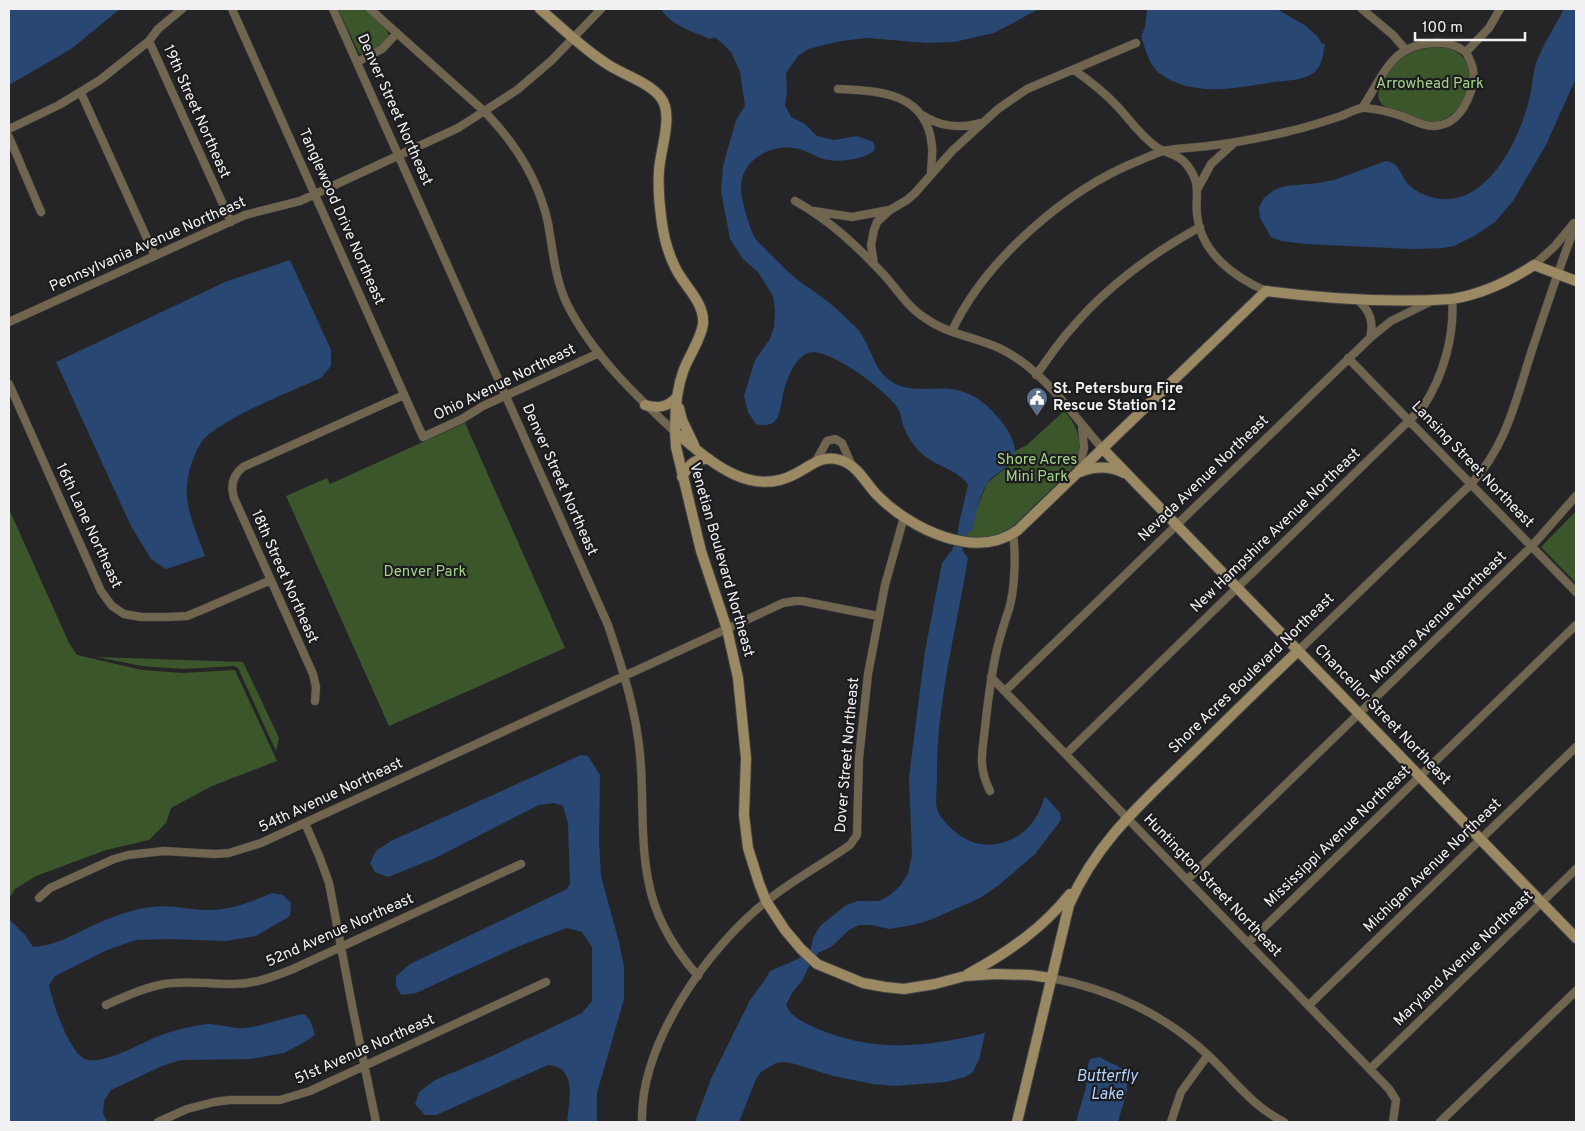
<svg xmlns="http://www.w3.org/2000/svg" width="1585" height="1131" font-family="Overpass,sans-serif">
<rect width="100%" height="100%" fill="#252527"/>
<path fill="#3c562c" d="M 338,9 L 364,9 L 387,30 L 389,37 L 376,48 L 363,55 L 359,53 Z
M 1434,47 C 1440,47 1447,47 1453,50 C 1487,65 1463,124 1430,122 C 1421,122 1414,117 1406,113 C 1398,109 1386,109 1381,103 C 1376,97 1379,91 1381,85 C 1391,61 1409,50 1434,47 Z
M 1064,411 C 1079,426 1082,443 1078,463 L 1006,533 L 983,538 L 966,537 L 987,483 L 1007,467 L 1013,458 L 1015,451 L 1027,445 Z
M 465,423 L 565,648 L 389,726 L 286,496 L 327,478 L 330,484 Z
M 9,509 L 69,643 L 77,655 L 142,670 L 183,673 L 235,670 L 277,761 L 212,786 L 171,808 L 166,823 L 149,840 L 106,850 L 36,876 L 15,889 L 9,899 Z
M 1575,512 L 1576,513 L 1576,583 L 1541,547 Z
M 97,657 L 243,662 L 279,738 L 276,751 L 238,668 L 234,666 L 183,669 L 142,666 Z"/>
<path fill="#284773" d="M 9,9 L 120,9 L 71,49 L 9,85 Z
M 661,9 L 1039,9 L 994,33 L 954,42 L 927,43 L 867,38 L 841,41 L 808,49 L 798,56 L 786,73 L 787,91 L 785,105 L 791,117 L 805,124 L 817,136 L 834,140 L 857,136 L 873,142 L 875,146 L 874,151 C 861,160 839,163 823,159 C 815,156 807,151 799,149 C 784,145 767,149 756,158 C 743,168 739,182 742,198 C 745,211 749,227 755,238 C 758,243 764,247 768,252 C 778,261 787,272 798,280 C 817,294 835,305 851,323 C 855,326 859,330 861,334 C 871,348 874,368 888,379 C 907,394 929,387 950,389 C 971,391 988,404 1000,420 C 1007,428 1014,439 1015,450 C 1015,465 997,472 989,481 C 979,494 976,516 972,531 L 967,533 L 962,550 L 968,558 C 956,632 936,704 937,779 C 937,788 935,801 937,809 C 939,816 946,823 951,828 C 984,861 1033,842 1044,798 L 1046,797 L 1060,813 L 1061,820 L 1035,854 L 999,885 L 980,898 L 930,920 L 913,925 L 889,929 L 872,925 L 859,925 L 849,930 L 831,947 L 818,953 L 808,968 L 802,981 L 792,993 L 786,1005 C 792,1018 803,1022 816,1028 C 873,1053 926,1047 985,1033 L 979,1060 L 972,1073 L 965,1077 L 946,1082 L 894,1086 L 873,1084 L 833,1076 L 795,1064 L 785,1062 L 776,1063 L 761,1072 L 756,1079 L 739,1122 L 695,1122 L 711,1079 L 750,1000 L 764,981 L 770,971 L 798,959 L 811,948 L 813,938 L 820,926 L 845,906 L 857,901 L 879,901 L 889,896 L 901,885 L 908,873 L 912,855 L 909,777 L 925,651 L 942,563 L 952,550 L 958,533 L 959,523 L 968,485 C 959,470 935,466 921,453 C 914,446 906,435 903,425 C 901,420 901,414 899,410 C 890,393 828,346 808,353 C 796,357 787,378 784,390 C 779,408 783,430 756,424 L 748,412 L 744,396 L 755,360 L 770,339 L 774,327 L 775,311 L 773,296 L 758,272 L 743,259 L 730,239 L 721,191 L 723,166 L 736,120 L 745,106 L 740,72 L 731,52 L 721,42 L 714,37 L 710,39 C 694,32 670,25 661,9 Z
M 1147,9 L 1277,9 L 1306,26 L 1317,36 L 1322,44 L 1325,44 C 1323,55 1322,68 1312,74 C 1301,80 1286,81 1274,82 C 1237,88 1192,98 1159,73 C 1149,65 1145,48 1141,36 L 1145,27 Z
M 1564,9 L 1576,9 L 1576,78 L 1546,145 L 1513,201 L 1495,222 L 1476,235 L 1454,246 L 1443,248 L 1412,249 L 1306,244 L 1281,241 L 1271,237 L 1260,218 L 1259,207 L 1264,198 L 1274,190 L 1285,186 L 1319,183 L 1334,180 L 1386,161 C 1400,163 1400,175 1408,184 C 1414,191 1426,196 1435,198 C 1486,209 1519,141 1529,100 C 1533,86 1532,70 1539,56 C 1546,40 1556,24 1564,9 Z
M 290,260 L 331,350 L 331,366 L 321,378 C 294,390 215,421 201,443 C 192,457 185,481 187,498 C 189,517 198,537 205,556 L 166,569 L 151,559 L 131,526 L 56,362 L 225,282 Z
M 581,755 L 588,756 L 600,775 L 599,841 L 601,876 L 619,942 L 624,967 L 624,999 L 597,1093 L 597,1122 L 567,1122 C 569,1101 578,1067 548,1065 L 436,1115 L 425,1115 L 415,1104 L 419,1092 L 435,1080 L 492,1056 L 582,1013 L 592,1001 L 592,947 L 582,932 L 567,928 L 517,947 L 416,993 L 401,995 L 396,986 L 396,976 L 410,964 L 567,889 L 570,883 L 568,823 L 563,806 L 554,803 L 539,805 L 433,859 L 388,877 L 375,872 L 370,863 L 376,851 L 391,841 Z
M 272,893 L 283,895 L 291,903 L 290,916 L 256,936 L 226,941 L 170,939 L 136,940 L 107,950 L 55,976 L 49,985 C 52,1002 69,1052 85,1059 C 101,1066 140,1044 156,1037 C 172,1031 190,1026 207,1024 C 220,1024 233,1029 245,1028 C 265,1026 284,1017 304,1014 L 310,1020 L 315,1035 L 303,1043 L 284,1053 L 251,1059 L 181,1060 L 162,1066 L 111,1090 L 104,1101 L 103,1114 L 108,1122 L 9,1122 L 9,919 L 25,935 L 33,947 C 58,945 72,935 94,925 C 112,917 132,909 152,907 C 172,904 193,911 213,910 C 235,909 252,901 272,893 Z
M 1100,1057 C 1108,1063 1118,1064 1126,1072 L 1127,1091 L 1118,1122 L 1076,1122 L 1086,1087 L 1088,1065 L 1090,1059 Z"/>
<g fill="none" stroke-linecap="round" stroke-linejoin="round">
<g stroke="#424244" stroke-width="9">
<path id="street" d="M 232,9 L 423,437 L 462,419 L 483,406 L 599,353
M 333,9 L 608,625 C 622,667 636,710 640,754 C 644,795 640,838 648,879 C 654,915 674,949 698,976
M 370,9 L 485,112 C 515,143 539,181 548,223 C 553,251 555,279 567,304 C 592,354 635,395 675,432
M 1362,9 L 1393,35 L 1405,49
M 149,41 L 231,222
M 357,62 L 382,49 L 397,33
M 1074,70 C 1090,81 1105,93 1118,107 C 1130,120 1140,135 1155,146 C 1165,154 1178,153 1187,165 C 1202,185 1195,193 1197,215 C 1201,253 1234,277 1266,291
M 838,89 C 881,91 927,93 932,146 C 933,155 931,165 931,173
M 81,93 L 155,256
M 1362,108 C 1383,77 1390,45 1433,43 C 1445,42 1456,45 1466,52
M 922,115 C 941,127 959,129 980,123
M 9,129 L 59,105 L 100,80 L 149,41 L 158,29 L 182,9
M 9,137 L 41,212
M 1198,188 L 1211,164 L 1234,143
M 795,201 C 830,220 859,248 886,277 C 898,291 909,308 925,318 C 947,334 975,337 999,348 C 1042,368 1072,414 1102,448
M 814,211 L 852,217 L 889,210
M 874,264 L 871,245 L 874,230 L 877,222 L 890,210 L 907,200 L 915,193 L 952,151 L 998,109 L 1027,89 L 1136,43
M 1534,265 L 1554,247 L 1574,223
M 1358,300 C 1370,311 1374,322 1370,338
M 9,322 L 245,215 L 300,201 L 458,128 L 517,90 L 551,61 L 601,9
M 952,331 C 985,260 1066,190 1138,161 C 1146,158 1154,154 1163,151 C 1177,148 1193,148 1208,146 C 1234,143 1260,138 1286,132 C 1304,128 1323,122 1341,116 C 1347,114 1355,109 1362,108 C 1365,107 1370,109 1373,109 C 1383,110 1393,113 1402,116 C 1419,123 1431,131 1449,122 C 1464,114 1476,87 1473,70 C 1472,63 1469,58 1466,52 L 1489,28 L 1500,9
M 1348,358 L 1576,592
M 1036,375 C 1048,359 1058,343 1071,329 C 1107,286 1151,254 1200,227
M 9,384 L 101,591 L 112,606 L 124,614 L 141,617 L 168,617 L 187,616 L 204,609 L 271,580
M 816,461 L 827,441 L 835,439 L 842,443 L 852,466
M 1078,471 L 1084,448 L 1082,426
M 1298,651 L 1471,484 C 1507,445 1516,399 1532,350 C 1546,308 1560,265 1576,224
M 991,677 L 1389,1089 L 1396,1100 L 1393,1122
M 1005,691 L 1370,338 L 1391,321 L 1430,302
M 315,701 L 316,687 L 313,674 L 234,498 C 230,485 233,475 243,467 L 404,395
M 1066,754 L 1423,407 C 1443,377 1455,335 1452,299
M 990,791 C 978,767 982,754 985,728 C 988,700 991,672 998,645 C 1001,633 1005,621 1009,609 C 1015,589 1016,554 1013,534
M 305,823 L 320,858 L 329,883 L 352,1005 L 376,1122
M 1187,880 L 1532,546 L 1576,496
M 39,898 L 50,888 L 114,859 L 128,855 L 164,851 L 215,854 L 229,853 L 261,843 L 783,603 L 795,601 L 802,601 L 878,616
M 1248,943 L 1576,625
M 1051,978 C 1110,989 1166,1015 1210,1057 C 1234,1080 1253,1107 1284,1122
M 106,1005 C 124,997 143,988 164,984 C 186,980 207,984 229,984 C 252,985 273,977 293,969 L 521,864
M 1309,1005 L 1576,747
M 1370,1069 L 1576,869
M 158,1122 L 187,1109 L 214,1102 L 230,1100 L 280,1100 L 310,1091 L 546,982
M 642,1122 C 640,1043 708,947 768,900 C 794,879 823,864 850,845 L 857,835 L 859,758 L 868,674 L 885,585 L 904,517
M 1171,1122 L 1181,1092 L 1208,1055
M 1440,1122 L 1576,991"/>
</g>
<g stroke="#424244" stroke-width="12">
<path id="secondary" d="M 540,9 C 561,27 581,47 604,62 C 620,74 650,82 661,98 C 674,115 660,150 659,171 C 658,186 659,201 661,216 C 663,234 667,251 675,267 C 683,285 705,302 703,324 C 701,339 690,354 684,369 C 675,393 674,422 676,447 L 701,551 L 727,629 L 738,678 L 746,758 L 744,815 L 748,848 L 759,883 L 766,901 L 785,930 L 801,949 L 817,964 L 863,983 L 885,987 L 904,989 L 935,984 L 965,976 L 995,974 L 1030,975 L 1051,978
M 645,405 C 658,409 668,407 677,397
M 679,408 L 682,420 L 694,445
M 675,432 C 708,459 749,499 795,474 C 811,466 822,454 840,460 C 858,465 866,484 878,496 C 911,529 976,561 1018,530 L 1266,291 C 1327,299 1390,303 1452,299 C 1482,294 1508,282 1534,265 L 1576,281
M 1102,448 L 1576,938
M 1080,472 C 1095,466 1110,466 1124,473
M 682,477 C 689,465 694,458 709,459
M 968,974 C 1007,953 1042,929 1070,894
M 1017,1122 L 1069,905 C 1097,841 1142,803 1191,755 C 1227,720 1262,685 1298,651"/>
</g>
<use href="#street" stroke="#70654e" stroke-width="8"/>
<use href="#secondary" stroke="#9b8963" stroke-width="10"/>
</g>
<defs>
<g id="civic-pin" transform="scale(1.125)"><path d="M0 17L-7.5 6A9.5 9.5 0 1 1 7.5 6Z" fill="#5c6f8a" stroke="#1c1b1e"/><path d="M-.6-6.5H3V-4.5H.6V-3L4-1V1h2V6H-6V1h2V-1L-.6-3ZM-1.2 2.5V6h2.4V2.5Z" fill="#fff"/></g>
</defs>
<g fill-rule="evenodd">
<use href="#civic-pin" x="1037" y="398"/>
</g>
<g text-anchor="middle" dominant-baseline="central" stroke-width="4.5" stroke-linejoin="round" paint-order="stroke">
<g font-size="15" fill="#a3d388" stroke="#1c1b1e">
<text x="1430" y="84">Arrowhead Park</text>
<text x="1037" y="460">Shore Acres<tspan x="1037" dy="17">Mini Park</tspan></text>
<text x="425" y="572">Denver Park</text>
</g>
<g font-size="15" fill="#f1f1f3" stroke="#1c1b1e">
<text transform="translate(394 110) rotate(66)">Denver Street Northeast</text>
<text transform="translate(196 112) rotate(66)">19th Street Northeast</text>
<text transform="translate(341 217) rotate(66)">Tanglewood Drive Northeast</text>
<text transform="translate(148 245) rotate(-24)">Pennsylvania Avenue Northeast</text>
<text transform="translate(505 383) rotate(-26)">Ohio Avenue Northeast</text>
<text transform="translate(1472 465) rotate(46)">Lansing Street Northeast</text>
<text transform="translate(1204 479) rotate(-44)">Nevada Avenue Northeast</text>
<text transform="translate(559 480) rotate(66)">Denver Street Northeast</text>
<text transform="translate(88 526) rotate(65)">16th Lane Northeast</text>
<text transform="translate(1276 531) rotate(-44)">New Hampshire Avenue Northeast</text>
<text transform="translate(721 560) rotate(74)">Venetian Boulevard Northeast</text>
<text transform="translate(284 577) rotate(66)">18th Street Northeast</text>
<text transform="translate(1439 618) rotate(-44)">Montana Avenue Northeast</text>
<text transform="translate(1252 674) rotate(-44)">Shore Acres Boulevard Northeast</text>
<text transform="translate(1382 715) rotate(46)">Chancellor Street Northeast</text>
<text transform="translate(848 755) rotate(-85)">Dover Street Northeast</text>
<text transform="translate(331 796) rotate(-25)">54th Avenue Northeast</text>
<text transform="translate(1338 837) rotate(-44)">Mississippi Avenue Northeast</text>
<text transform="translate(1433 866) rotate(-44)">Michigan Avenue Northeast</text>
<text transform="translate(1212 886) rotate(46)">Huntington Street Northeast</text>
<text transform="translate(340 931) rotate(-24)">52nd Avenue Northeast</text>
<text transform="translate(1464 959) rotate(-44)">Maryland Avenue Northeast</text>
<text transform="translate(365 1050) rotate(-24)">51st Avenue Northeast</text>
</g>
<g font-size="15" font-weight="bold" fill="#f1f1f3" stroke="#1c1b1e" text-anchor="start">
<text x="1053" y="389">St. Petersburg Fire<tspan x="1053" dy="17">Rescue Station 12</tspan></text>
</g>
<g font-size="16" font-style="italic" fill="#b3d1fb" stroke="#1c1b1e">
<text x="1107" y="1077">Butterfly<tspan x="1107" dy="18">Lake</tspan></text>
</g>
</g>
<rect width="1585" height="1131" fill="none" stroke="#f1f1f3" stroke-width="20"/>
<path d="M1415 32v8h110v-8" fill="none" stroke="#f1f1f3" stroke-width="2.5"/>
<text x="1422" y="32" font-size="15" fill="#f1f1f3" stroke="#1c1b1e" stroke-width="4" paint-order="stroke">100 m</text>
</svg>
